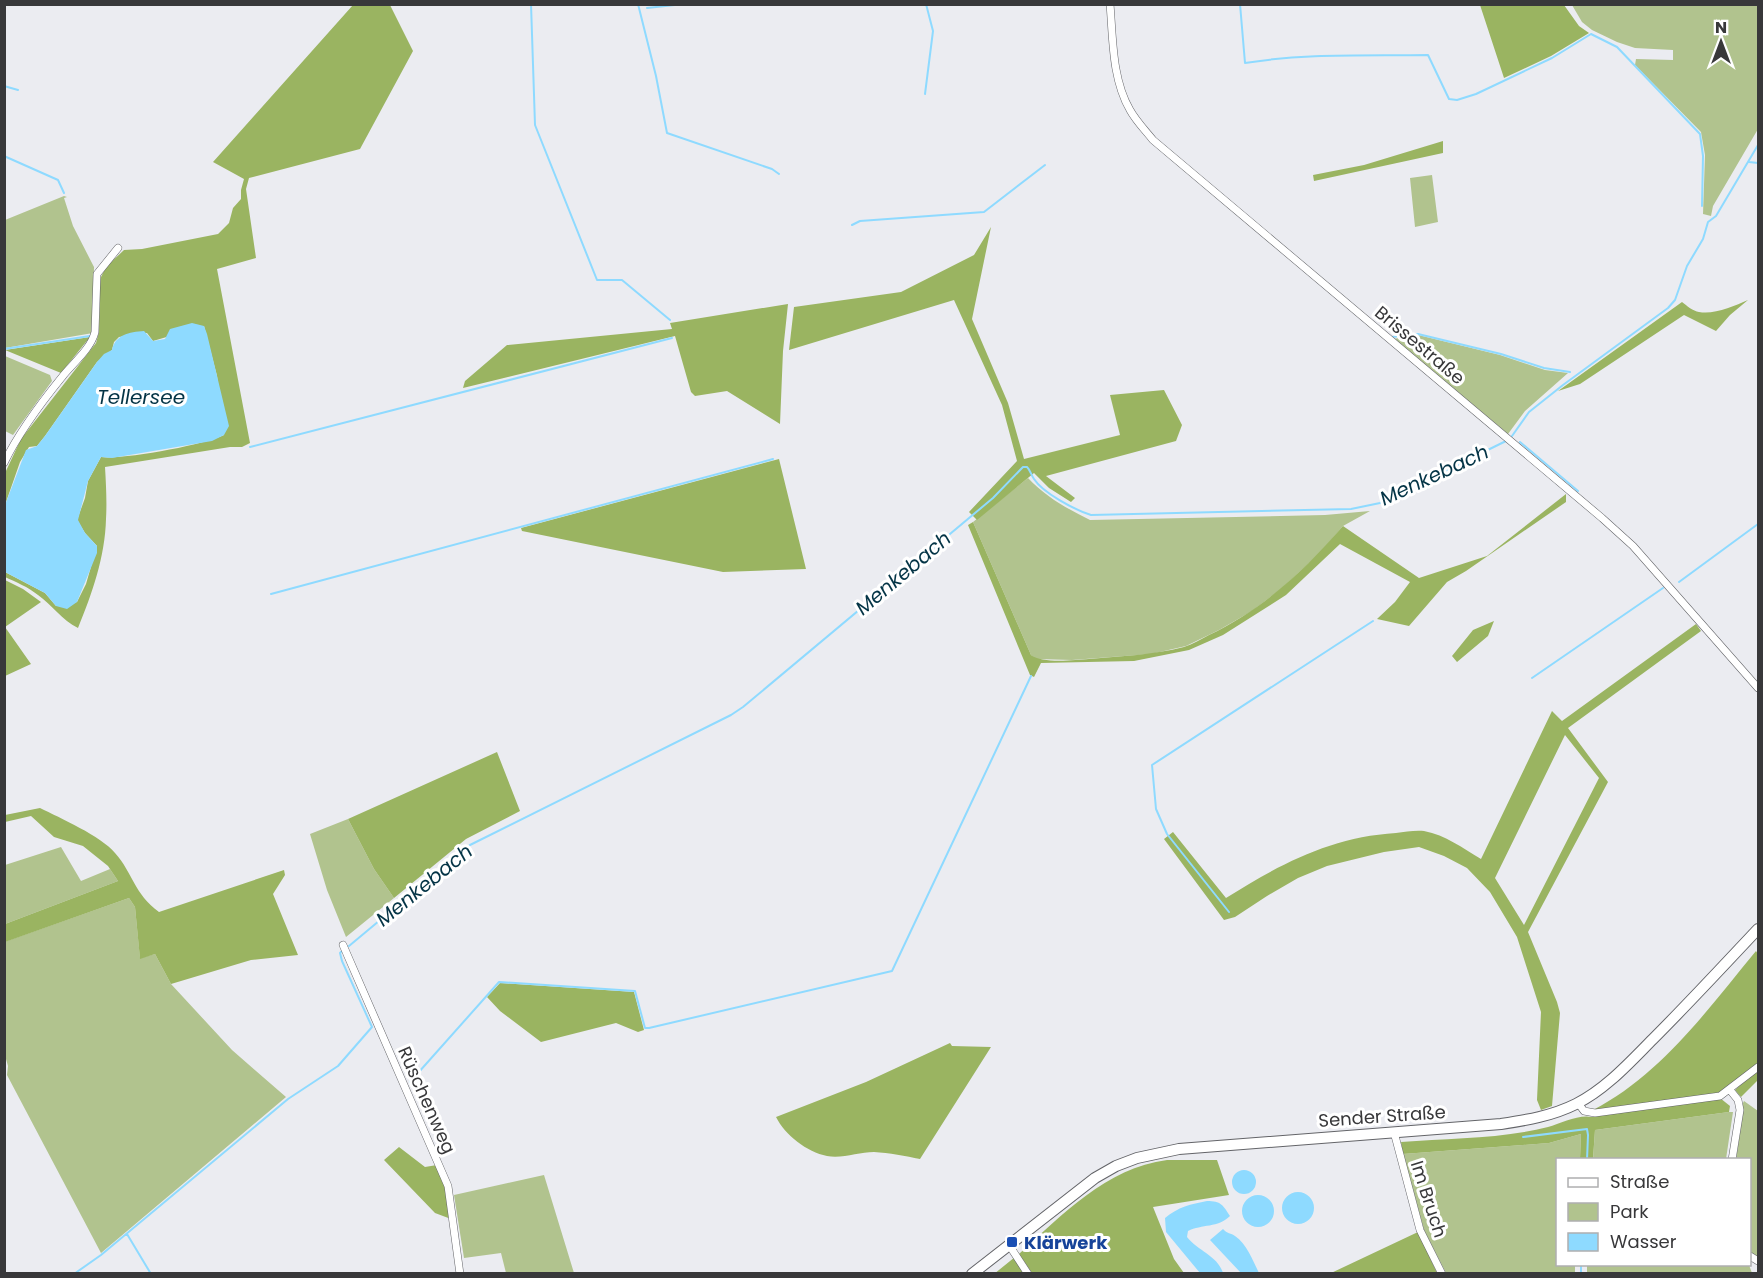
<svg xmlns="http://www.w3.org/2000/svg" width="1763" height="1278" font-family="Poppins,sans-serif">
<rect width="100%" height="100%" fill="#ebecf1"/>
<path fill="#b1c38e" d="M 1572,5 L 1758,5 L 1758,129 L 1713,206 L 1711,216 L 1703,214 L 1705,155 L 1701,132 L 1635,65 L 1636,59 L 1673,60 L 1673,50 L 1635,48 L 1617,42 L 1592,30 L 1582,22 Z
M 1432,175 L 1438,222 L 1415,227 L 1410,178 Z
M 64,196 L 67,197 L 64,198 L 73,226 L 94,267 L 93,333 L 5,348 L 5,220 Z
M 1418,335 L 1500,355 L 1545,370 L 1568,373 L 1525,411 L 1508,434 L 1393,339 Z
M 5,356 L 50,375 L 52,381 L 13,435 L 5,431 Z
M 1028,478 C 1046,497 1066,508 1090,520 L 1325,515 L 1370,511 L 1343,526 L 1320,553 L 1281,589 L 1252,611 L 1219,630 L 1186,646 L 1151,654 L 1072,660 L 1036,659 L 1031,655 L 973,522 Z
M 348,819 L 374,869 L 394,898 L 346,937 L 327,890 L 310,834 Z
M 61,847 L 81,881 L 110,869 L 118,881 L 5,924 L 5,865 Z
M 129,898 L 135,907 L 140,958 L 155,954 L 171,984 L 232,1050 L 286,1097 L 101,1253 L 7,1075 L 8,1066 L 4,1052 L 4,942 Z
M 1744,1101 L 1758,1111 L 1758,1258 L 1750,1252 L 1750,1160 L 1736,1160 L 1743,1111 L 1742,1105 Z
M 1729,1112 L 1733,1112 L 1726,1159 L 1593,1160 L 1595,1130 Z
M 1581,1134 L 1580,1159 L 1558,1160 L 1558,1264 L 1575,1265 L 1575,1273 L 1446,1273 L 1424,1230 L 1403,1154 L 1549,1143 Z
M 544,1175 L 574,1273 L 506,1273 L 501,1253 L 464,1258 L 454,1195 Z
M 1587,1264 L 1749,1265 L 1752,1273 L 1587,1274 Z"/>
<path fill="#9ab461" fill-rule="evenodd" d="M 353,5 L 390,5 L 413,51 L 360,149 L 249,178 L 246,189 L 256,258 L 217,269 L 250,443 L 242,447 L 230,447 L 105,467 C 106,484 107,502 106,519 C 105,557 92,594 78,628 C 62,620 52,605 38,595 C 28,587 16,582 5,577 L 5,572 L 45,593 L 56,606 L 77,602 L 86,584 L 97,546 L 85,533 L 77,520 L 85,498 L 88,481 L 101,457 C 122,460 204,445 224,435 L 217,376 L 204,326 L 153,341 L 147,333 L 119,337 L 114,342 L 112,350 L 97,362 L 45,436 L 37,446 L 29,447 L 20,462 L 5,505 L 5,473 L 21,439 L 96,343 L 99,332 L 100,279 L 106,267 L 124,250 L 142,249 L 218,234 L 229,223 L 233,208 L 241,199 L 241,190 L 244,179 L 213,162 Z
M 1480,5 L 1564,5 L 1579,26 L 1589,33 L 1551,56 L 1504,78 Z
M 1443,141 L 1443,153 L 1314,181 L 1313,175 L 1364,165 Z
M 991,227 L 972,319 L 1008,403 L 1024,459 L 1120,435 L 1110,395 L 1164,390 L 1182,425 L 1176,441 L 1046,476 L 1075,498 L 1071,502 L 1049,488 L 1034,473 L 977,520 L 969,512 L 1017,461 L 1002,405 L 954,300 L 789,350 L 794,307 L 901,292 L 974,255 Z
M 1748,300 L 1730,315 L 1716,331 L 1684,315 L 1580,384 L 1558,391 L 1682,302 C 1687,306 1693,311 1699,312 C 1714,315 1734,306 1748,300 Z
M 788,304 L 783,351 L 780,424 L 727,391 L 695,396 L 691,392 L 675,336 L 463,388 L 465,381 L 507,345 L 672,329 L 670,323 Z
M 90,337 L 61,373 L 5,350 Z
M 779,459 L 806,569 L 723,572 L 522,531 L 521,528 Z
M 1566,494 L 1566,502 L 1466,571 L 1447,582 L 1409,626 L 1377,619 L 1395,602 L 1410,582 L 1340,544 L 1286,595 L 1223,635 L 1189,650 L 1134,661 L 1041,663 L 1034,677 L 1030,675 L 968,525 L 973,522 L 1031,655 C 1042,664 1075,660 1089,659 C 1121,656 1153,655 1184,647 C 1193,644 1201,639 1209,635 C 1262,610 1305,570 1343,526 L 1419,578 L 1487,556 Z
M 5,580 L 23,589 L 41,602 L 5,627 L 31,664 L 5,676 Z
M 1494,621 L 1488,636 L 1457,662 L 1452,656 L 1473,630 Z
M 1696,624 L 1701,631 L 1568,728 L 1608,782 L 1528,932 L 1557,1002 L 1560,1013 L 1552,1106 L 1541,1110 L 1537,1100 L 1541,1012 L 1517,937 L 1490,892 L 1467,868 L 1444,856 L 1419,847 L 1384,852 L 1327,866 L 1298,878 L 1267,896 L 1235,917 L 1224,920 L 1164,839 L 1173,832 L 1226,898 C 1280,864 1331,837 1396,833 C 1405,832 1415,830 1424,831 C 1446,835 1462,848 1481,859 L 1552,711 L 1562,721 ZM 1565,735 L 1599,778 L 1524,925 L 1495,878 Z
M 497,752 L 520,811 L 466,839 L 394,898 L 374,869 L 348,819 Z
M 40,808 C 60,818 101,836 115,853 C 133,873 134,894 159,912 L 284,870 L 285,875 L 273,894 L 298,955 L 251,960 L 171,984 L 155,954 L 140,959 L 135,907 L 129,898 L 5,942 L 5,924 L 118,881 L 108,866 L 83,846 L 54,837 L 31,816 L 5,822 L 5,815 Z
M 1756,951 L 1758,954 L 1758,1063 L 1728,1088 L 1719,1093 L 1593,1110 C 1661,1075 1708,1009 1756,951 Z
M 500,983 L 634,992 L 644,1030 L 638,1032 L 616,1023 L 541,1042 L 500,1011 L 487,997 Z
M 950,1043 L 952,1046 L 991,1047 L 920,1159 C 906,1156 889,1153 874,1152 C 859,1152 842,1159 827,1156 C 807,1152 785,1135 776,1117 L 866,1082 Z
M 1758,1069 L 1758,1080 L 1741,1097 L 1735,1090 Z
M 1720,1098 L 1730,1106 L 1729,1112 L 1595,1130 L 1593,1159 L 1580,1159 L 1581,1134 L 1549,1143 L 1403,1154 L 1401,1142 C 1449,1138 1501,1139 1548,1127 C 1561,1123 1579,1114 1592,1117 Z
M 399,1147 L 425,1167 L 437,1165 L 447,1188 L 451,1219 L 435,1213 L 384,1160 Z
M 1167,1160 L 1217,1160 L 1229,1195 L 1153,1207 L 1174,1259 L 1184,1273 L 1032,1273 L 1019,1254 C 1062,1215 1106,1168 1167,1160 Z
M 1418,1232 L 1437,1273 L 1329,1274 Z
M 1015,1257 L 1026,1274 L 994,1274 Z"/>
<path fill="#8edaff" d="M 192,323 L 204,326 L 207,334 L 229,426 L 224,435 L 212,441 L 112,458 L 101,457 L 88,481 L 78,520 L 85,533 L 97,546 L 97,553 L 77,602 L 67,609 L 56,606 L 45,593 L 5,572 L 5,505 L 26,450 L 37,446 L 45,436 L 97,362 L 104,354 L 112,350 C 115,335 129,332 144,331 L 153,341 L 165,339 L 170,329 Z
M1232 1182a12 12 0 1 1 24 0a12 12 0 1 1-24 0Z
M1282 1208a16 16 0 1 1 32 0a16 16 0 1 1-32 0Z
M1242 1211a16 16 0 1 1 32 0a16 16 0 1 1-32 0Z
M 1207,1201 C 1221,1201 1223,1205 1230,1216 C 1218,1228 1202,1224 1188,1231 L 1187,1237 C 1198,1251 1218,1256 1223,1273 L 1200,1273 L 1166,1232 L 1165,1218 C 1178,1207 1191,1204 1207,1201 Z
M 1223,1229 C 1227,1234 1231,1233 1235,1236 C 1247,1244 1253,1261 1259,1273 L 1241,1273 L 1210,1240 Z"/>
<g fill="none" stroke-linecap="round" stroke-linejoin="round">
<path stroke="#8edaff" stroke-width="2" d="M 531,4 L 535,125 L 597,280 L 622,280 L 670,320
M 638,4 L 656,76 L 667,133 L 772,169 L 779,174
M 1240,4 L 1245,63 C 1306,53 1367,56 1428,55 L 1449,99 L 1457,100 L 1476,94 L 1552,58 L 1591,34 L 1617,47 L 1700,134 L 1703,156 L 1702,206
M 647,8 L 684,4
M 4,86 L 18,90
M 925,94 L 933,31 L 926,4
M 4,156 L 58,180 L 64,193
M 1749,162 L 1758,163
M 852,225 L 860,221 L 984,212 L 1045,165
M 1392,337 L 1418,334 L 1501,354 L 1544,368 L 1570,372
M 4,349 L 90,336
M 1512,436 L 1529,412 L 1563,385 L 1668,308 L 1675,300 L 1687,266 L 1703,239 L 1708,222 L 1716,216 L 1758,145
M 1520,442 L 1578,491
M 250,447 L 672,338
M 1679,582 L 1758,524
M 271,594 L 773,459
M 1532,678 L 1663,588
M 1229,912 L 1167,834 L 1156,809 L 1152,765 L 1373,621
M 349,946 L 470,845 L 731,715 L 743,707 L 993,498 L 1023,467 L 1027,467 C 1031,471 1031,475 1034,479 C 1043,493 1075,510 1091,515 L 1351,509 L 1380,503 L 1506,441
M 410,1082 L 499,982 L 635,991 L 645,1028 L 649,1028 L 892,971 L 1031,676
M 1523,1137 L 1587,1129 L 1588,1135 L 1587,1160
M 127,1234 L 151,1274
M 74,1274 L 101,1255 L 288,1099 L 338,1066 L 372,1027 L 342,961 L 340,953 L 342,951
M 1581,1274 L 1581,1264"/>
<g stroke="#636468" stroke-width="8">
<path id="minor" d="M 1110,4 C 1113,39 1112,79 1130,110 C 1136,121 1145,130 1153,140 L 1602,518 L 1633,546 L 1758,688
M 4,463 C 19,432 40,404 62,377 C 72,364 91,349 95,332 L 97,274 L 118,248
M 343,945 L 448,1186 L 460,1274
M 1730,1090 L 1738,1100 L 1740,1110 L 1732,1160
M 1578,1103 L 1584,1111 L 1595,1113 L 1720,1096 L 1758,1067
M 1394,1132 L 1420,1230 L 1442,1274
M 1009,1245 L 1028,1274
M 1750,1256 L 1758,1261"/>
</g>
<g stroke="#636468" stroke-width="12">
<path id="secondary" d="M 972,1274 L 1095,1178 L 1116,1166 L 1137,1158 L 1179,1149 L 1501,1124 C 1527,1120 1552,1116 1576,1104 C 1606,1089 1630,1062 1653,1039 C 1689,1003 1724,965 1758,929"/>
</g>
<use href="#minor" stroke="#fff" stroke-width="7"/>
<use href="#secondary" stroke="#fff" stroke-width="10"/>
</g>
<rect fill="#1a4fb4" stroke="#fff" stroke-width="2" x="1006" y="1236" width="12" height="12" rx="3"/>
<g text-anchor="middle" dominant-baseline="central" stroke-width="6" stroke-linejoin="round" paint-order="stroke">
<g font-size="18" fill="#38383a" stroke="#fff">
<text transform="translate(1420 345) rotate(40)">Brissestraße</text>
<text transform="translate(427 1100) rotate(66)">Rüschenweg</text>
<text transform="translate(1382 1116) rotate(-4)">Sender Straße</text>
<text transform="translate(1429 1199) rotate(72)">Im Bruch</text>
</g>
<g font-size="18" font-weight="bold" fill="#164399" stroke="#fff" text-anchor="start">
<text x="1024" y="1242">Klärwerk</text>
</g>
<g font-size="20" font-style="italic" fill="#043446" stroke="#fff">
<text x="141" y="397">Tellersee</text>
<text transform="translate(1434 475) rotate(-25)">Menkebach</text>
<text transform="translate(903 573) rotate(-40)">Menkebach</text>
<text transform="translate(424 885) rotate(-39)">Menkebach</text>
</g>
</g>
<rect width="1763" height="1278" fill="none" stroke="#38383a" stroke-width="12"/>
<rect x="1556" y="1158" width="195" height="108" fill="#ffffff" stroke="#afafb0" stroke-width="1.5"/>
<rect x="1568" y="1178" width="30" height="9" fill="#ffffff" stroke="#afafb0" stroke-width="1.5"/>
<text x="1610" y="1188" font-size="18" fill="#38383a">Straße</text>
<rect x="1568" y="1203" width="30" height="18" fill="#b1c38e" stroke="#afafb0" stroke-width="1.5"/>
<text x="1610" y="1218" font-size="18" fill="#38383a">Park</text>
<rect x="1568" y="1233" width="30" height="18" fill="#8edaff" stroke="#afafb0" stroke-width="1.5"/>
<text x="1610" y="1248" font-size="18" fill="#38383a">Wasser</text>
<g transform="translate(1721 42)" stroke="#ffffff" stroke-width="4.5" paint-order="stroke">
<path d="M0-4.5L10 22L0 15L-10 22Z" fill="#38383a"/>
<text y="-9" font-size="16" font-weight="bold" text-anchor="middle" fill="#38383a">N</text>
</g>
</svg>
